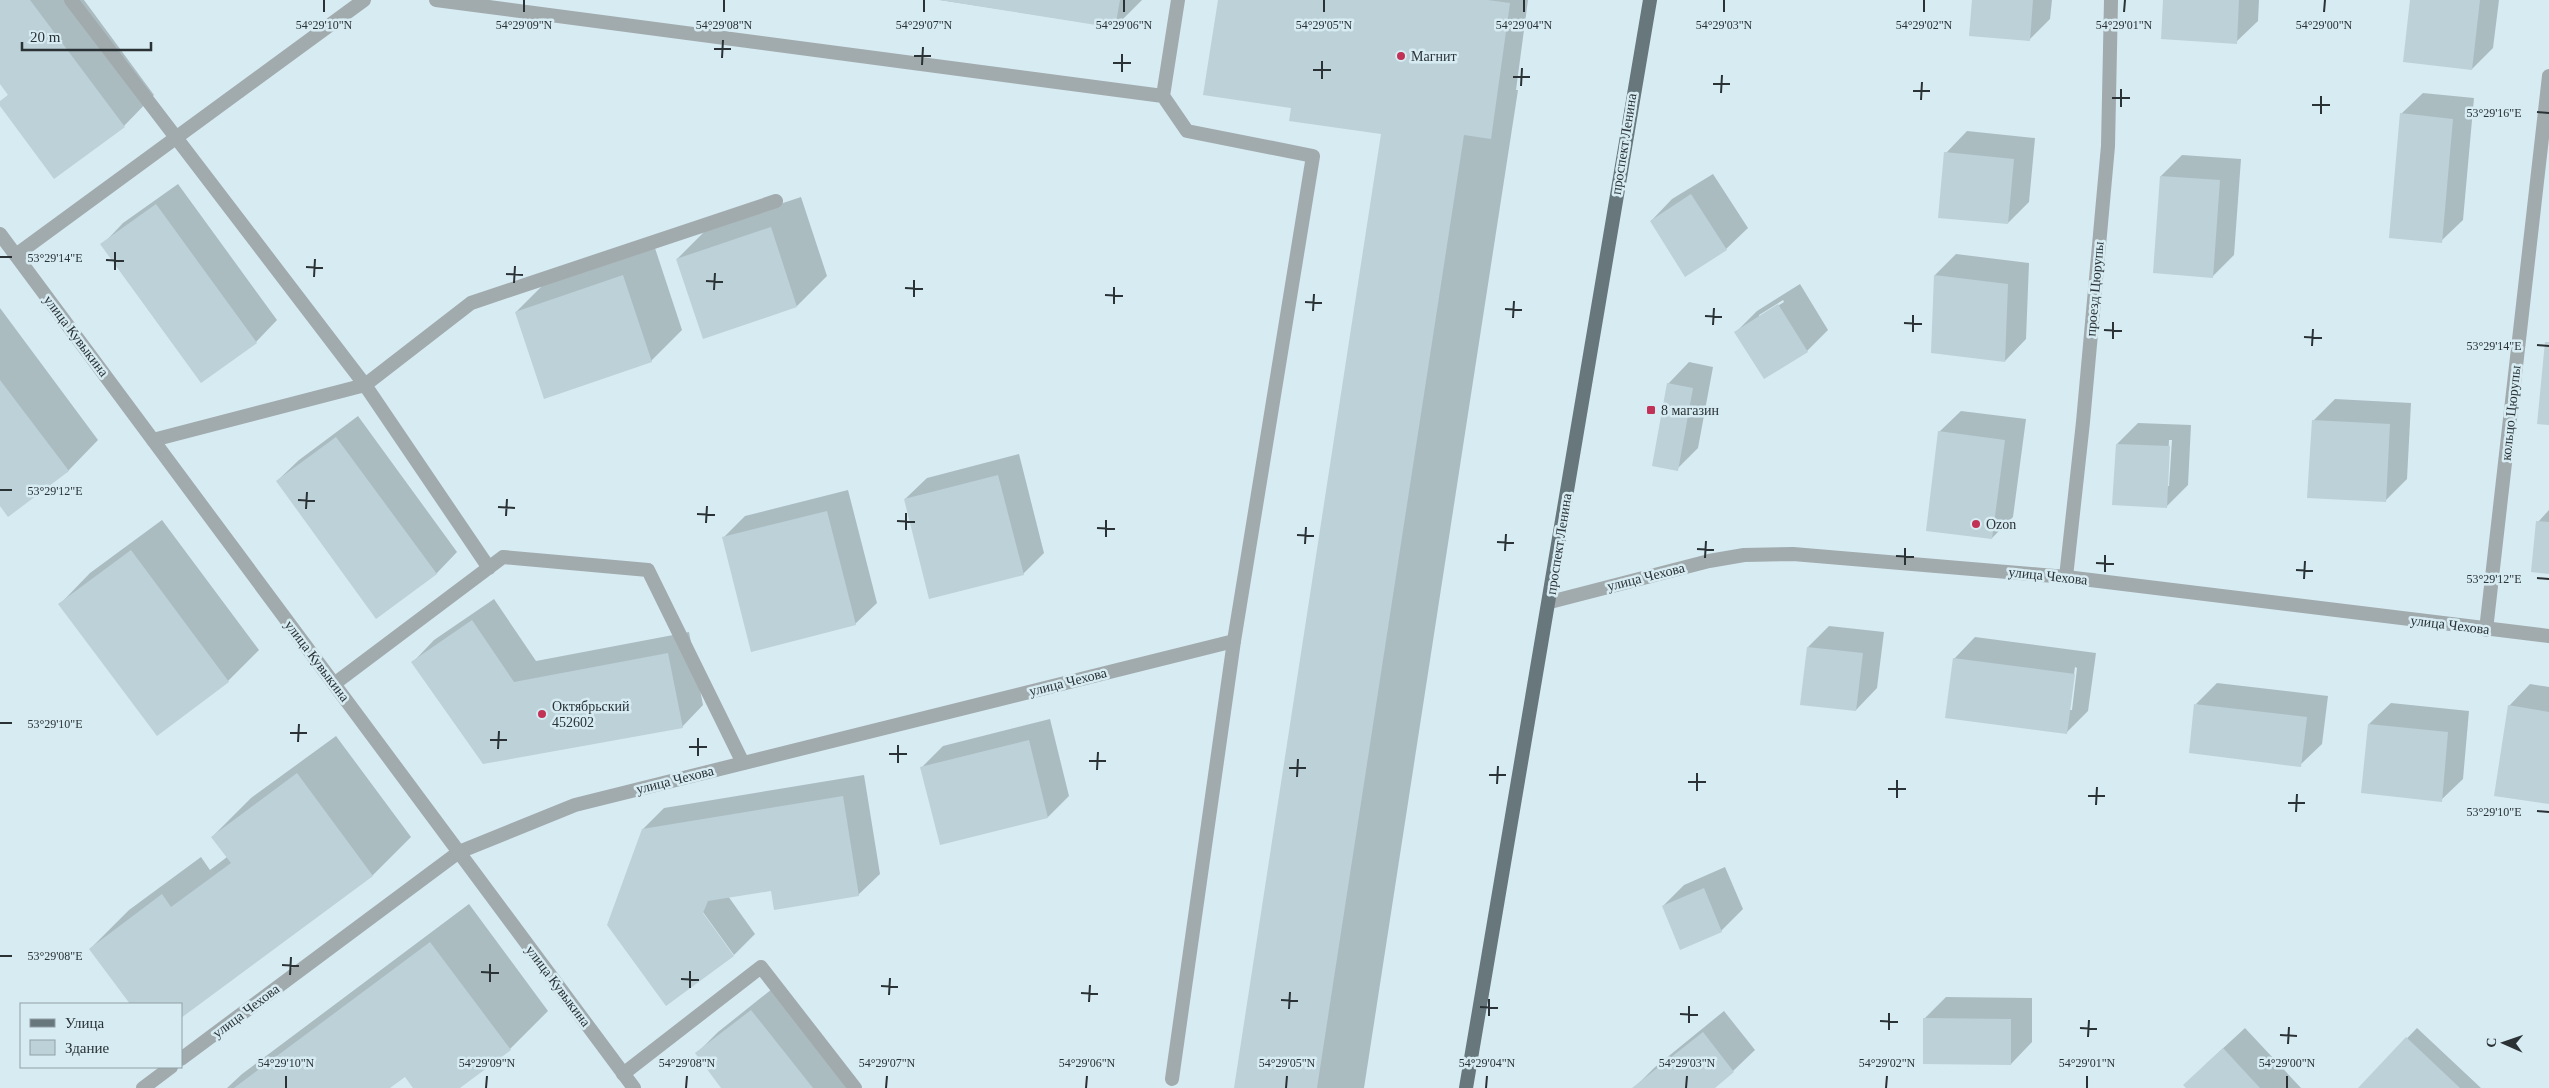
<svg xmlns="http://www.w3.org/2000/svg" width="2549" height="1088" font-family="Georgia,serif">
<rect width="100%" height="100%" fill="#d6ebf2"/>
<path fill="#0003" fill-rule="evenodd" d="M 0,0 L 84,0 L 154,95 L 124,126 L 0,104 L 9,94 L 0,82 Z
M 940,0 L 1142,0 L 1115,27 Z
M 1219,0 L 1528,0 L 1516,90 L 1518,90 L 1364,1088 L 1235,1088 L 1382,133 Z
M 1974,0 L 2052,0 L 2050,19 L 2029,40 Z
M 2164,0 L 2259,0 L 2258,21 L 2236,42 Z
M 2411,0 L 2499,0 L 2493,48 L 2472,69 Z
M 2423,93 L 2474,98 L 2463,220 L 2441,241 L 2401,114 Z
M 1967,131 L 2035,138 L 2029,202 L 2008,223 L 1946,153 Z
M 2182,155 L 2241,159 L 2234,255 L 2212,277 L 2161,176 Z
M 1713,174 L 1748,228 L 1726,249 L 1651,221 L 1672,199 Z
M 178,184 L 277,320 L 256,342 L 102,245 L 123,223 Z
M 801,197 L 827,276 L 797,306 L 677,259 L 708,228 Z
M 654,245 L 682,330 L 651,361 L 516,312 L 547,281 Z
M 1956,254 L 2029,263 L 2026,339 L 2005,361 L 1932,352 L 1935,275 Z
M 1800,284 L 1828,330 L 1807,351 L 1736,332 L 1757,311 ZM 1783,300 L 1784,302 L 1759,318 L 1759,315 Z
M 0,308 L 98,440 L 68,471 L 0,504 Z
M 1689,362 L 1713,367 L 1698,448 L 1677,469 L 1668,384 Z
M 2335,399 L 2411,403 L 2407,479 L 2385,501 L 2314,420 Z
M 1961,411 L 2026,419 L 2013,517 L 1992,538 L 1939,432 Z
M 358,416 L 457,552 L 436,574 L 277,481 L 299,460 Z
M 2138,423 L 2191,425 L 2188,485 L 2166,507 L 2117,444 ZM 2169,440 L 2172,440 L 2169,486 L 2167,486 Z
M 1019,454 L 1044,553 L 1023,574 L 905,499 L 927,478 Z
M 848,490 L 877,603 L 855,624 L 724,537 L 745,516 Z
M 2549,510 L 2549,573 L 2538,522 Z
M 162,520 L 259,650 L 228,681 L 157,734 L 60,604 L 90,573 Z
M 494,599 L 536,661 L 689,632 L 703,705 L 682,727 L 413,662 L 434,640 Z
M 1829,626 L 1884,632 L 1877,688 L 1856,710 L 1808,647 Z
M 1975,637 L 2096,653 L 2088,711 L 2067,732 L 1954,659 ZM 2075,667 L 2077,668 L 2072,710 L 2069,710 Z
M 2217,683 L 2328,696 L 2322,744 L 2300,765 L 2196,704 Z
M 2530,684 L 2549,687 L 2549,803 L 2509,706 Z
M 2391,703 L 2469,711 L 2463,779 L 2441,800 L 2369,724 Z
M 1050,719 L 1069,796 L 1048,817 L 922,767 L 943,746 Z
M 336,736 L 411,837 L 373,875 L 181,1017 L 181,1004 L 131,1004 L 90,949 L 129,910 L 201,857 L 210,870 L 227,857 L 212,837 L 251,798 Z
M 864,775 L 880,874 L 858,895 L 772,889 L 728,896 L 755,934 L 734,955 L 643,829 L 664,808 Z
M 1725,867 L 1743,909 L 1721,931 L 1663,906 L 1684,885 Z
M 469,904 L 548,1011 L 510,1049 L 458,1088 L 414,1088 L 405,1075 L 388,1088 L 227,1088 L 242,1074 Z
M 772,989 L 851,1088 L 723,1088 L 697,1053 L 718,1032 Z
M 1946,997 L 2032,998 L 2032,1042 L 2011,1064 L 1925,1018 Z
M 1724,1011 L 1755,1050 L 1733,1071 L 1713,1088 L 1634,1088 L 1654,1068 Z
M 2245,1028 L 2301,1088 L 2187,1088 L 2206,1064 Z
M 2417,1028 L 2481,1088 L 2359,1088 Z"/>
<path fill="#bcd1d8" d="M 0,0 L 30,0 L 125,127 L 54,179 L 0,106 L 0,101 L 8,95 L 0,84 Z
M 939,0 L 1120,0 L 1115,28 Z
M 1218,0 L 1488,0 L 1510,3 L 1491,139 L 1464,135 L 1317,1088 L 1234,1088 L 1381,134 L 1289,121 L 1291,108 L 1203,95 Z
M 1972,0 L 2033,0 L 2030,41 L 1969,36 Z
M 2163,0 L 2239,0 L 2237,44 L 2161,39 Z
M 2410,0 L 2480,0 L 2472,70 L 2403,62 Z
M 2400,113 L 2453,119 L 2442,243 L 2389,238 Z
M 1944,152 L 2014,159 L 2008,224 L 1938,218 Z
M 2160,176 L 2220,180 L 2213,278 L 2153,273 Z
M 1691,194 L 1727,250 L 1685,277 L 1650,221 Z
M 156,204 L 257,343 L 201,383 L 100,244 Z
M 771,227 L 797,307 L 703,339 L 676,259 Z
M 623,275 L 652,362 L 544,399 L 515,312 Z
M 1934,275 L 2008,284 L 2005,362 L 1931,353 Z
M 1778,304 L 1808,352 L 1764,379 L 1734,332 Z
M 2545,342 L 2549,342 L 2549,425 L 2537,424 Z
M 0,380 L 69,471 L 8,517 L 0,506 Z
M 1667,383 L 1693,388 L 1678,471 L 1652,466 Z
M 2312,420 L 2390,424 L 2386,502 L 2307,498 Z
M 1938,431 L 2005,440 L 1992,539 L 1926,531 Z
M 336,437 L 437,574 L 376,619 L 276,481 Z
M 2116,444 L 2170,446 L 2167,508 L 2112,505 Z
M 998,475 L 1024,575 L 929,599 L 904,499 Z
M 827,511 L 856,625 L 751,652 L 722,537 Z
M 2536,521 L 2549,522 L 2549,574 L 2531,572 Z
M 131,550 L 229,682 L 157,736 L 58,604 Z
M 472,620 L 514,682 L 668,653 L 683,728 L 483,764 L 411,662 Z
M 1807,647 L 1863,653 L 1856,711 L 1800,705 Z
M 1953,658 L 2075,674 L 2067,734 L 1945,718 Z
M 2194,704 L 2307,717 L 2301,767 L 2189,753 Z
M 2508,705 L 2549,712 L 2549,804 L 2494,796 Z
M 2368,724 L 2448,732 L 2442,802 L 2361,793 Z
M 1029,740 L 1048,818 L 940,845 L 920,767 Z
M 297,773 L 373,876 L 181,1018 L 181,1004 L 130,1004 L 89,949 L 162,894 L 171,907 L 231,863 L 211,837 Z
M 843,796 L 859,896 L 774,910 L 771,891 L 708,901 L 703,913 L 734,956 L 666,1006 L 607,925 L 642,829 Z
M 1704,888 L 1722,932 L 1680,950 L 1662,906 Z
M 430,942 L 511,1050 L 460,1088 L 413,1088 L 405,1077 L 390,1088 L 234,1088 Z
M 751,1010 L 813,1088 L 721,1088 L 695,1053 Z
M 1923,1018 L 2011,1019 L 2011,1065 L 1923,1064 Z
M 1703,1032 L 1734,1072 L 1715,1088 L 1632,1088 Z
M 2406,1037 L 2460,1088 L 2358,1088 Z
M 2223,1048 L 2260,1088 L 2186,1088 L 2183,1085 Z"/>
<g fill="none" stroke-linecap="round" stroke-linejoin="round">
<path stroke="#a1aaad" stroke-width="14" d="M 71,0 L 365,385 L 489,568
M 436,0 L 1163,96
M 16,255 L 364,0
M 153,440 L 365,385 L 471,303 L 776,201
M 334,684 L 503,557 L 648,570 L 743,763
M 623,1074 L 761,967 L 855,1088
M 1172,1079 L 1234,641 L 1313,156 L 1187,131 L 1163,96 L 1178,0"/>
<path stroke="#a1aaad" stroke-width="14" d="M 2066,577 L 2083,422 L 2108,146 L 2111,0
M 2486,630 L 2549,76
M 181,1059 L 459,852 L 575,805 L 1234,641
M 143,1088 L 171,1067"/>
<path stroke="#a1aaad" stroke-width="14" d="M 0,234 L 634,1088
M 1550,602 L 1709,561 L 1744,555 L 1793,554 L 2066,577 L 2549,636"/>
<path stroke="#67777c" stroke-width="14" d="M 1466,1088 L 1650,0"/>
</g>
<path fill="none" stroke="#2a3235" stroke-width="2" d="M 324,12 L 324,0M 524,12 L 524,0M 724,12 L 724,0M 924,12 L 924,0M 1124,12 L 1124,0M 1324,12 L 1324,0M 1524,12 L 1524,0M 1724,12 L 1724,0M 1924,12 L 1924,0M 2124,12 L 2125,0M 2324,12 L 2325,0M 714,49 L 731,49M 914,56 L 931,56M 722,58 L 723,40M 1113,63 L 1131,63M 922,65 L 923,47M 1313,70 L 1331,70M 1122,72 L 1122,54M 1513,77 L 1530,77M 1322,79 L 1322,61M 1713,84 L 1730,84M 1521,86 L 1522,68M 1913,91 L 1930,91M 1721,93 L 1722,75M 2112,98 L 2130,98M 1921,100 L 1922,82M 2312,105 L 2330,105M 2121,107 L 2121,89M 2537,112 L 2549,113M 2321,114 L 2321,96M 0,257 L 12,257M 106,260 L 124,261M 306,267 L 323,268M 115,270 L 115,252M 506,274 L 523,275M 314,277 L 315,259M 706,281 L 723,282M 514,283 L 515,266M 905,288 L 923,289M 714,290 L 715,273M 1105,295 L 1123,296M 914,297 L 914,280M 1305,302 L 1322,303M 1114,304 L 1114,287M 1505,309 L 1522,310M 1313,311 L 1314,294M 1705,316 L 1722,317M 1513,318 L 1514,301M 1904,323 L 1922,324M 1713,325 L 1714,308M 2104,330 L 2122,331M 1913,332 L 1913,315M 2304,337 L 2322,338M 2113,339 L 2113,322M 2537,345 L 2549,346M 2312,346 L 2313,329M 0,490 L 12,490M 298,500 L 315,501M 498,507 L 515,508M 306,509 L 307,492M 697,514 L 715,515M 506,516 L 507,499M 897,521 L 915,522M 706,523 L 707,506M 1097,528 L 1115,529M 906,530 L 906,513M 1297,535 L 1314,536M 1106,537 L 1106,520M 1497,542 L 1514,543M 1305,544 L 1306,527M 1697,549 L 1714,550M 1505,551 L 1506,534M 1896,556 L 1914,557M 1705,558 L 1706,541M 2096,563 L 2114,564M 1905,565 L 1905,548M 2296,570 L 2313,571M 2105,572 L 2105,555M 2537,578 L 2549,579M 2304,579 L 2305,561M 0,723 L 12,723M 290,733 L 307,733M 490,740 L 507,740M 298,742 L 299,724M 689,747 L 707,747M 498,749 L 499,731M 889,754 L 907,754M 698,756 L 698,738M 1089,761 L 1106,761M 898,763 L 898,745M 1289,768 L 1306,768M 1097,770 L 1098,752M 1489,775 L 1506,775M 1297,777 L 1298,759M 1688,782 L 1706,782M 1497,784 L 1498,766M 1888,789 L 1906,789M 1697,791 L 1697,773M 2088,796 L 2105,796M 1897,798 L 1897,780M 2288,803 L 2305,803M 2096,805 L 2097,787M 2537,811 L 2549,812M 2296,812 L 2297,794M 0,956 L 12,956M 282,965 L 299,966M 481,972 L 499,973M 290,975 L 291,957M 681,979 L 699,980M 490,982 L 490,964M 881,986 L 898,987M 690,988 L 690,971M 1081,993 L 1098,994M 889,995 L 890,978M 1281,1000 L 1298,1001M 1089,1002 L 1090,985M 1480,1007 L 1498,1008M 1289,1009 L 1290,992M 1680,1014 L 1698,1015M 1489,1016 L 1489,999M 1880,1021 L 1898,1022M 1689,1023 L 1689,1006M 2080,1028 L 2097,1029M 1889,1030 L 1889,1013M 2280,1035 L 2297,1036M 2088,1037 L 2089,1020M 2288,1044 L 2289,1027M 286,1088 L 286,1076M 486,1088 L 487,1076M 686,1088 L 687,1076M 886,1088 L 887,1076M 1086,1088 L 1087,1076M 1286,1088 L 1287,1076M 1486,1088 L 1487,1076M 1686,1088 L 1687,1076M 1886,1088 L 1887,1076M 2087,1088 L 2087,1076M 2287,1088 L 2287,1076"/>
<g fill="#c13256" stroke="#d6ebf2" stroke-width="2">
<circle cx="1401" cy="56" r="5"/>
<rect x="1646" y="405" width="10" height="10" rx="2.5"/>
<circle cx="1976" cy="524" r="5"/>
<circle cx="542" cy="714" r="5"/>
</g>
<g text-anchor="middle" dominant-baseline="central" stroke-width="5" stroke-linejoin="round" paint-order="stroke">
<g font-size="14" fill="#2a3235" stroke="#d6ebf2" text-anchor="start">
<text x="1411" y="56">Магнит</text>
<text x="1661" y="410">8 магазин</text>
<text x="1986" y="524">Ozon</text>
<text x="552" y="706">Октябрьский<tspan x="552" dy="16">452602</tspan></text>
</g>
<g font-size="14" fill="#2a3235" stroke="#d6ebf2">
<text transform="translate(1624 144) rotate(-81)">проспект Ленина</text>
<text transform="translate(2095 289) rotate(-85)">проезд Цюрупы</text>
<text transform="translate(76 336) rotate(53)">улица Кувыкина</text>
<text transform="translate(2511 413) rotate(-84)">кольцо Цюрупы</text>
<text transform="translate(1559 544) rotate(-81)">проспект Ленина</text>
<text transform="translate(2048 576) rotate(6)">улица Чехова</text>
<text transform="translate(1646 577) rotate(-14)">улица Чехова</text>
<text transform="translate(2450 625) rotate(7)">улица Чехова</text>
<text transform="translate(317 661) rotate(53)">улица Кувыкина</text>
<text transform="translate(1068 682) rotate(-14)">улица Чехова</text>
<text transform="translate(675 780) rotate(-14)">улица Чехова</text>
<text transform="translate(558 986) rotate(53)">улица Кувыкина</text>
<text transform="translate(246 1011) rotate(-37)">улица Чехова</text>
</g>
</g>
<g font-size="12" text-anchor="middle" fill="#2a3235" stroke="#d6ebf2" stroke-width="5" stroke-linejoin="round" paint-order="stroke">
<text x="324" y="29">54°29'10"N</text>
<text x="524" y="29">54°29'09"N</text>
<text x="724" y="29">54°29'08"N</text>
<text x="924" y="29">54°29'07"N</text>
<text x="1124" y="29">54°29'06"N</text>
<text x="1324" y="29">54°29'05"N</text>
<text x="1524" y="29">54°29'04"N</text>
<text x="1724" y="29">54°29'03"N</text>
<text x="1924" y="29">54°29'02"N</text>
<text x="2124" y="29">54°29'01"N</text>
<text x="2324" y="29">54°29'00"N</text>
<text x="2494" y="117">53°29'16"E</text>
<text x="55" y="262">53°29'14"E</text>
<text x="2494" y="350">53°29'14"E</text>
<text x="55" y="495">53°29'12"E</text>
<text x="2494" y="583">53°29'12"E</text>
<text x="55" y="728">53°29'10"E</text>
<text x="2494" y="816">53°29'10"E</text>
<text x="55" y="960">53°29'08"E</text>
<text x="286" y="1067">54°29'10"N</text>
<text x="487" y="1067">54°29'09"N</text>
<text x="687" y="1067">54°29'08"N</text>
<text x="887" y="1067">54°29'07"N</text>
<text x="1087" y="1067">54°29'06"N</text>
<text x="1287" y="1067">54°29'05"N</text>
<text x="1487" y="1067">54°29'04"N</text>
<text x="1687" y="1067">54°29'03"N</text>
<text x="1887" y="1067">54°29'02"N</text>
<text x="2087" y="1067">54°29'01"N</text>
<text x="2287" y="1067">54°29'00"N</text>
</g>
<rect x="20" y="1003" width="162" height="65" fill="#d6ebf2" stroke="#91a1a6"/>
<rect x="30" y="1019" width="25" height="8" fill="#67777c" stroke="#91a1a6"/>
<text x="65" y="1028" font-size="15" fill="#2a3235">Улица</text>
<rect x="30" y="1040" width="25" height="15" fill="#bcd1d8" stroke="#91a1a6"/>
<text x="65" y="1053" font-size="15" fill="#2a3235">Здание</text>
<g transform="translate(2504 1043) rotate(272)" stroke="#d6ebf2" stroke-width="4" paint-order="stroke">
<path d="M0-4L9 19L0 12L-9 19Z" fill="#2a3235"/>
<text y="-8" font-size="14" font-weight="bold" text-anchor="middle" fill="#2a3235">С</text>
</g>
<path d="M22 42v8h129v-8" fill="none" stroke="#2a3235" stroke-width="2.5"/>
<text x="30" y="42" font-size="15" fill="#2a3235" stroke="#d6ebf2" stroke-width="4" paint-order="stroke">20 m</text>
</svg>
